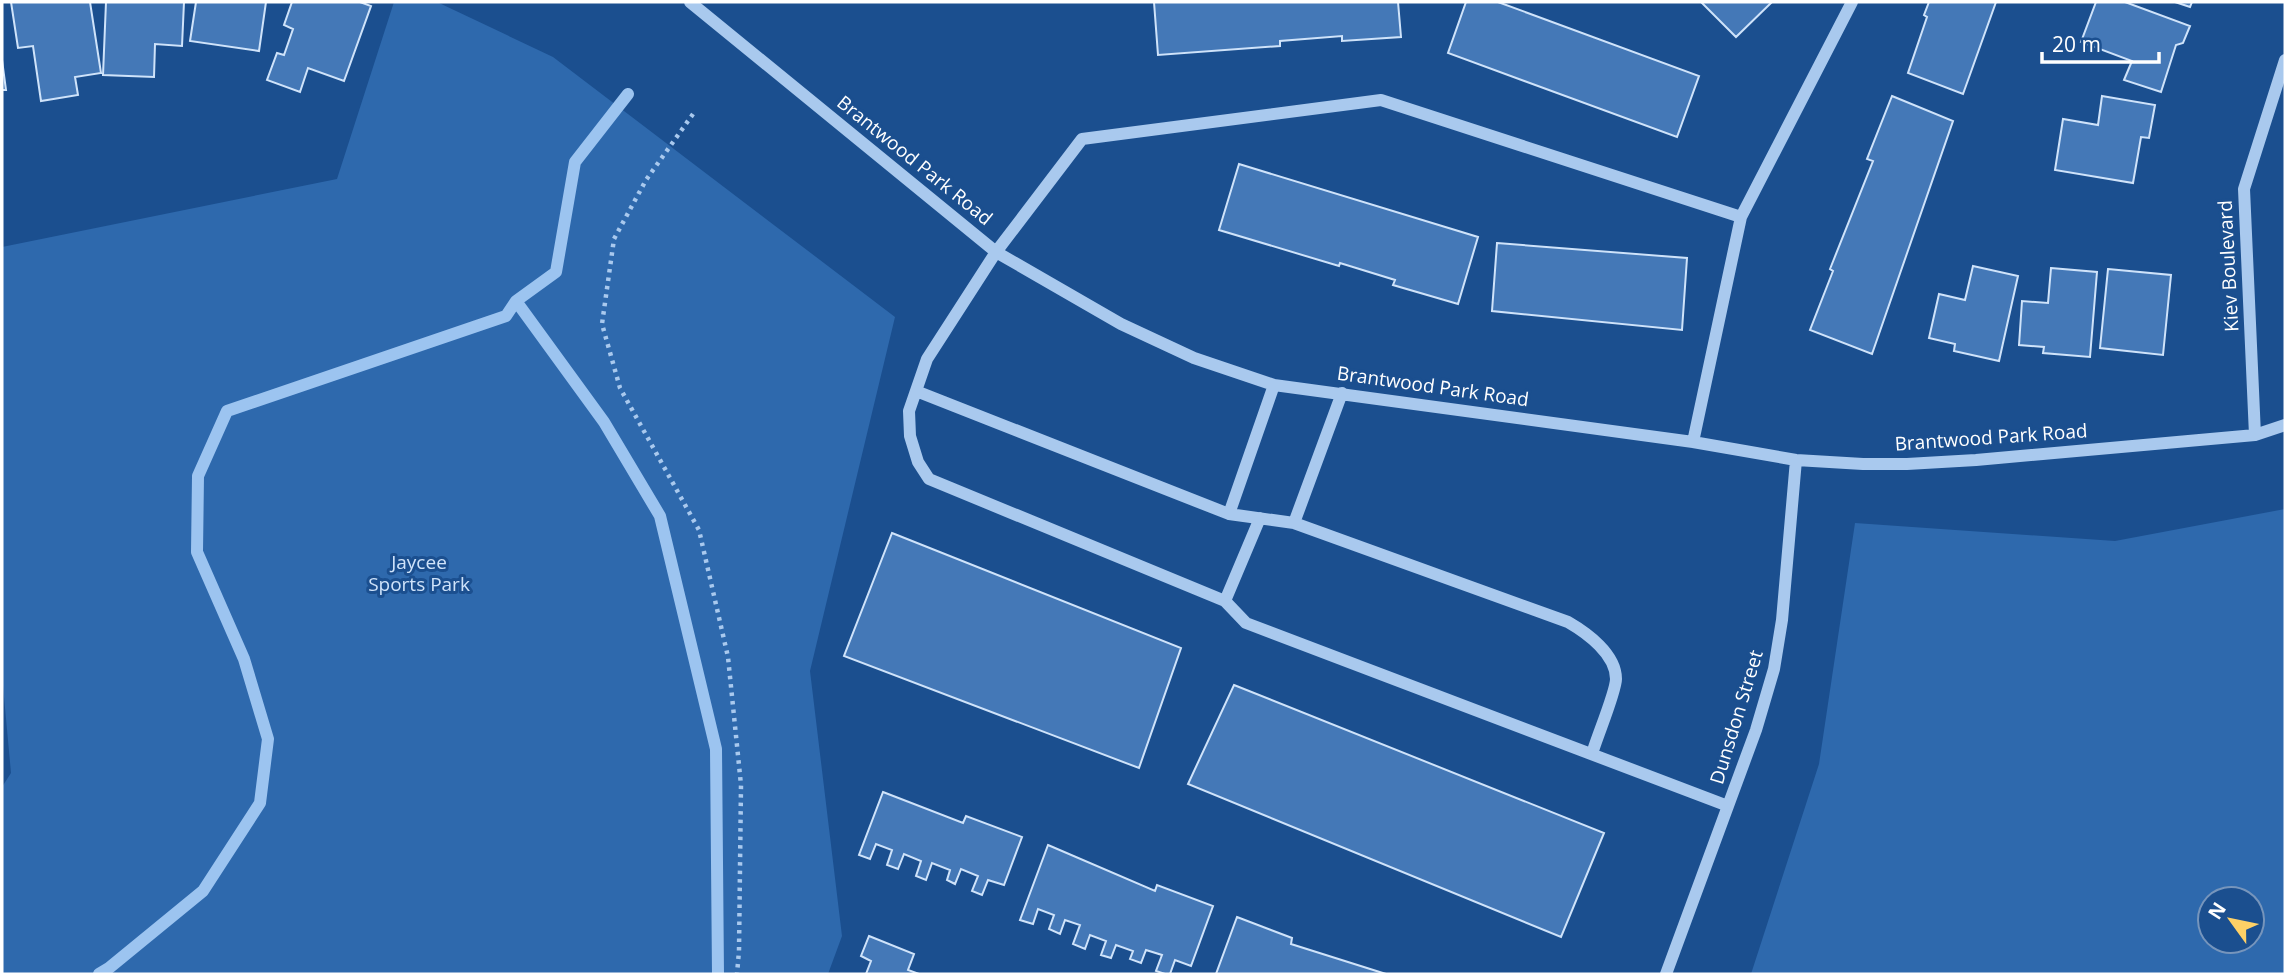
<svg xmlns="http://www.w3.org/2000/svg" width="2287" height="976" font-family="'Open Sans',sans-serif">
<rect width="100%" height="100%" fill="#1b4f8f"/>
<path fill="#2e69ad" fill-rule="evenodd" d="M 394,2 L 437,2 L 553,57 L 895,317 L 810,671 L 842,936 L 828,974 L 2,974 L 2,787 L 11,773 L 2,675 L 2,247 L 337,179 Z
M 2285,509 L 2285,974 L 1751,974 L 1819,764 L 1855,523 L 2115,541 ZM 2210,899 L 2252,899 L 2252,941 L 2210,941 Z"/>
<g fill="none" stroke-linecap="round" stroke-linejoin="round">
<path stroke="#9cc4f0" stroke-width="12" d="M 516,301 L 604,422 L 660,516 L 716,749 L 718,974
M 99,974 L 109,968 L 203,891 L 260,803 L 268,739 L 244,659 L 197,552 L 198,476 L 227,411 L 506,316 L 516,301 L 556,272 L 575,162 L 628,94"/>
</g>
<path fill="#4478b7" stroke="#cfe3fa" stroke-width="2" d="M 11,2 L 90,2 L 101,73 L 75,77 L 78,95 L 41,101 L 33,46 L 18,48 Z
M 106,2 L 184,2 L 182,46 L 155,44 L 154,77 L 103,75 Z
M 196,2 L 266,2 L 259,51 L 190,41 Z
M 292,2 L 360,2 L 371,6 L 344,81 L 308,68 L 300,92 L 267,80 L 277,53 L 284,55 L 293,29 L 284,25 Z
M 1154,2 L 1398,2 L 1401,37 L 1342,41 L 1342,36 L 1280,41 L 1280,46 L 1158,55 Z
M 1466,2 L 1498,2 L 1699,76 L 1677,137 L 1448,53 Z
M 1701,2 L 1772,2 L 1736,37 Z
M 1929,2 L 1996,2 L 1963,94 L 1908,73 L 1927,17 L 1924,15 Z
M 2096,2 L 2125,2 L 2190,26 L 2183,43 L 2176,45 L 2161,92 L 2124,80 L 2132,61 L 2081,42 Z
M 2175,2 L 2192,2 L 2190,7 Z
M 2,60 L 6,90 L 2,90 Z
M 1892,96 L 1953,121 L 1872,354 L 1810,330 L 1833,271 L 1830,269 L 1873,161 L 1867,159 Z
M 2102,96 L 2155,105 L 2149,138 L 2141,137 L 2133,183 L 2055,170 L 2063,119 L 2098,125 Z
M 1239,164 L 1478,237 L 1458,304 L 1393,285 L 1395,280 L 1340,263 L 1339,266 L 1219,230 Z
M 1497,243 L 1687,258 L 1682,330 L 1492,311 Z
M 1973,266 L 2018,276 L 1999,361 L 1954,351 L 1955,344 L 1929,338 L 1939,294 L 1965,300 Z
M 2051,268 L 2097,272 L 2090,357 L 2043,353 L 2044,347 L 2019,345 L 2022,301 L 2048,303 Z
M 2108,269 L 2171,275 L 2163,355 L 2100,348 Z
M 892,533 L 1181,648 L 1139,768 L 844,656 Z
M 1234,685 L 1604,833 L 1561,937 L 1188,784 Z
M 883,792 L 963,823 L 966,816 L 1022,837 L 1004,885 L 988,880 L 982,895 L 972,891 L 978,876 L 961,869 L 955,884 L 947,880 L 950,870 L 932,863 L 926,880 L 916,876 L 921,861 L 904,854 L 898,869 L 887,865 L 892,850 L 876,844 L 870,859 L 859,855 Z
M 1048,845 L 1155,891 L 1157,885 L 1213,906 L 1191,966 L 1175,960 L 1170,974 L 1165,974 L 1156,971 L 1162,955 L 1146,950 L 1141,963 L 1130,959 L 1133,951 L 1116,945 L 1111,958 L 1101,955 L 1106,941 L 1090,935 L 1085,949 L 1073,944 L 1080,925 L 1065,920 L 1060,934 L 1049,929 L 1054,915 L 1038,909 L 1033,924 L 1020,920 Z
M 1237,917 L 1292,938 L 1291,944 L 1386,974 L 1216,974 Z
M 869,936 L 914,954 L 908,970 L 919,974 L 866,974 L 871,961 L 861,956 Z"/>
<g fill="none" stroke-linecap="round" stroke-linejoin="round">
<path stroke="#a9c9ee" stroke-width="4.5" stroke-dasharray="3.5 5" stroke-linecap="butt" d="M 693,114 L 646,180 L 614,239 L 602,324 L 620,388 L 699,530 L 728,657 L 741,785 L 739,951 L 737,974"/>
<path stroke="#a9c9ee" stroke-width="12" d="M 690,2 L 996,252 L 1121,324 L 1194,358 L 1274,385 L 1693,442 L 1796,460 L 1863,464 L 1907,464 L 1976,460 L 2255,435 L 2285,425
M 916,391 L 1229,514 L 1294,523 L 1568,622 C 1587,633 1616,654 1616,679 C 1616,692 1596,739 1592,754
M 2255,435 L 2244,189 L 2285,60
M 1693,442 L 1741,217 L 1852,2
M 1229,514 L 1274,385
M 1294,523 L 1342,393
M 1225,601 L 1260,518
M 1728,806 L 1246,623 L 1225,601 L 929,479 L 918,462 L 910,436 L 909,411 L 927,359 L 996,252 L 1082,139 L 1381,100 L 1741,217
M 1666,974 L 1756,730 L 1774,669 L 1782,620 L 1796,460"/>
</g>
<g text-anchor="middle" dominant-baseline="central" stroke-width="6" stroke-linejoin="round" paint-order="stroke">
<g font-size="19" fill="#fff" stroke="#1b4f8f">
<text transform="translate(915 160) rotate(39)">Brantwood Park Road</text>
<text transform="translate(2228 266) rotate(-93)">Kiev Boulevard</text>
<text transform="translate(1433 386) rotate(8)">Brantwood Park Road</text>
<text transform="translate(1991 437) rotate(-4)">Brantwood Park Road</text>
<text transform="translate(1736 717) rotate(-73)">Dunsdon Street</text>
</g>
<g font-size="19" fill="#cfe3fa" stroke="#1b4f8f">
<text x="419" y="562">Jaycee<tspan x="419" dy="22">Sports Park</tspan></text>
</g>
</g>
<rect width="2287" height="976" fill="none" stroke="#ffffff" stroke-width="7"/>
<g transform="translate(2231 920) rotate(303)"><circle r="33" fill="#1b4f8f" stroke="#7695bc" stroke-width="2"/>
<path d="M0-5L12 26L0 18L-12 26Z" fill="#ffd166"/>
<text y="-10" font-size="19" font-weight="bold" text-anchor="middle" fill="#ffffff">N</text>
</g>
<path d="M2042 52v10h117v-10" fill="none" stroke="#ffffff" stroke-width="3.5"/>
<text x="2052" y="52" font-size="21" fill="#ffffff" stroke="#1b4f8f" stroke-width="5" paint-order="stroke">20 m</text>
</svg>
